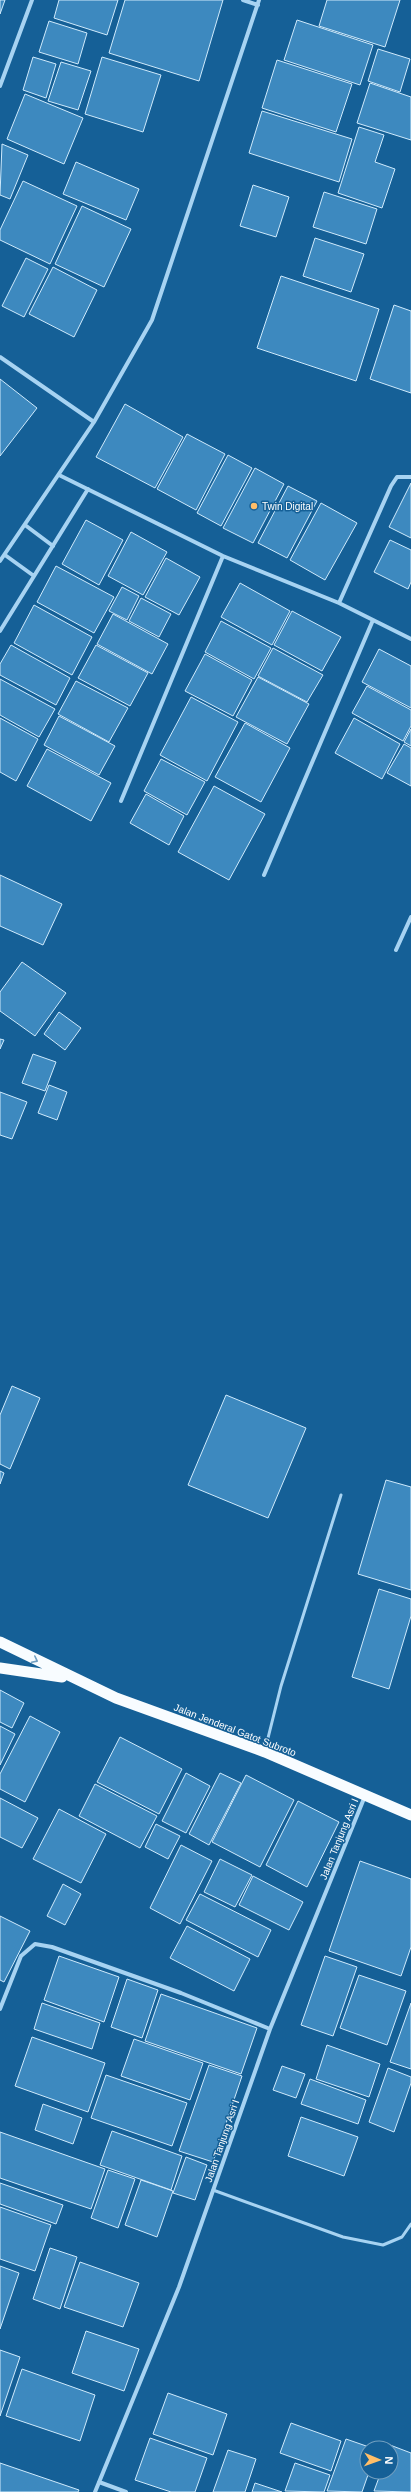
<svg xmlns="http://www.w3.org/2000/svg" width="411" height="2492" font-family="Arial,sans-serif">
<rect width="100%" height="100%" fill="#156097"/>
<path fill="#3d89bf" stroke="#cfeafc" d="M 0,0 L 5,0 L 0,14 Z
M 59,0 L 118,0 L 107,35 L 54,18 Z
M 125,0 L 223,0 L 199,81 L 109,53 Z
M 327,0 L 400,0 L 385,47 L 319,26 Z
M 297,20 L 373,45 L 360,85 L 284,60 Z
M 49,21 L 87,33 L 78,64 L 39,52 Z
M 378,49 L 410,59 L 400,92 L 368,81 Z
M 33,57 L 56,64 L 46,98 L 23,90 Z
M 102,57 L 161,75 L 143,132 L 85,114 Z
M 277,60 L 352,84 L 336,132 L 262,108 Z
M 61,62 L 91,71 L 78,110 L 48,101 Z
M 370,83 L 411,97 L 411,140 L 357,123 Z
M 25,94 L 83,118 L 64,164 L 7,139 Z
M 262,111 L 352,139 L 339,182 L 249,153 Z
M 359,127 L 384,135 L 375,162 L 395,169 L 382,208 L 338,193 Z
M 2,144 L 28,155 L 10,199 L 0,195 Z
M 76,162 L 139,189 L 126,220 L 63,194 Z
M 23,181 L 77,206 L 50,264 L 0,240 L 0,230 Z
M 253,185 L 289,197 L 276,237 L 240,226 Z
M 324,192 L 377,209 L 366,244 L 313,227 Z
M 82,206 L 131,229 L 104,287 L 55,264 Z
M 315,238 L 364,254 L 351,292 L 303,276 Z
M 26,258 L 48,269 L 24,317 L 2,306 Z
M 53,267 L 97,290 L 74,337 L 29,314 Z
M 281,276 L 379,309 L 356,381 L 257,348 Z
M 394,305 L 411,311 L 411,393 L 370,379 Z
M 0,379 L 37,408 L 0,456 Z
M 125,404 L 183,437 L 155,488 L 96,457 Z
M 187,434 L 225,454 L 196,510 L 157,489 Z
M 228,455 L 252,468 L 221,526 L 197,513 Z
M 255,468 L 284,484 L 253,543 L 223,528 Z
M 411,483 L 411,538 L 389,527 Z
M 288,486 L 317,501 L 287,558 L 258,543 Z
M 321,503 L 357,523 L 325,580 L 290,560 Z
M 86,520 L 123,540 L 99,585 L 62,564 Z
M 131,532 L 167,552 L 143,595 L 108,576 Z
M 390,540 L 411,550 L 411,582 L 408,589 L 374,572 Z
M 166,558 L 200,577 L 179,615 L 145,597 Z
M 56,566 L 114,597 L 94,633 L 37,602 Z
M 240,583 L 290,611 L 272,645 L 221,617 Z
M 122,587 L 139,596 L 127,620 L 109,611 Z
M 141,598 L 171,614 L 159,637 L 129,621 Z
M 34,605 L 92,637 L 72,675 L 14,643 Z
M 292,611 L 341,637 L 322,671 L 274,645 Z
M 113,614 L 168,644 L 152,674 L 97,644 Z
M 221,621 L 271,648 L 254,679 L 205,652 Z
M 11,645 L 70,678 L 56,705 L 0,675 L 0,664 Z
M 96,645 L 148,673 L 130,706 L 78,678 Z
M 273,648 L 323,675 L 307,702 L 258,676 Z
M 379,649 L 411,666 L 411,708 L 362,682 Z
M 205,654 L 252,680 L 233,716 L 185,691 Z
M 258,677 L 309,704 L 287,744 L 236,717 Z
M 0,679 L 55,709 L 39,737 L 0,715 Z
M 76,681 L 128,708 L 109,742 L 58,714 Z
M 367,686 L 411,710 L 411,726 L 403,741 L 352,713 Z
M 191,697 L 238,722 L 207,781 L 160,755 Z
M 59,716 L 115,746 L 99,775 L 44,745 Z
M 0,718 L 38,739 L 16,781 L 0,772 Z
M 354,718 L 400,744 L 382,779 L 335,753 Z
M 245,723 L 290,748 L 261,802 L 215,777 Z
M 411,729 L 411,746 L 404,742 Z
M 404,744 L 411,748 L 411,786 L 387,773 Z
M 47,749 L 111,783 L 91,821 L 27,786 Z
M 161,759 L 205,782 L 187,815 L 144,791 Z
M 214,786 L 265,814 L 229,880 L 178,852 Z
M 146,794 L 184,816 L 169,845 L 130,823 Z
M 0,875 L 62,904 L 43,945 L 0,926 Z
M 22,962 L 66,993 L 35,1036 L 0,1011 L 0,992 Z
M 59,1012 L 81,1028 L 65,1050 L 44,1034 Z
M 0,1039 L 4,1040 L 0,1049 Z
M 33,1054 L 56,1062 L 45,1091 L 22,1083 Z
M 49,1085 L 67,1092 L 57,1120 L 38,1113 Z
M 0,1092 L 27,1102 L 12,1139 L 0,1135 Z
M 12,1386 L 40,1398 L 10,1469 L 0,1464 L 0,1415 Z
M 226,1395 L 306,1428 L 268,1518 L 188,1485 Z
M 0,1471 L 4,1473 L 0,1484 Z
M 386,1480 L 411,1487 L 411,1590 L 358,1574 Z
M 379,1589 L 411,1599 L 411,1616 L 389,1689 L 352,1677 Z
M 0,1690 L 24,1703 L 12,1728 L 0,1722 Z
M 30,1716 L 60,1732 L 25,1802 L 0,1789 L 0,1774 Z
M 0,1726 L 15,1734 L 0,1765 Z
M 120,1737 L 182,1769 L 159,1814 L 97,1782 Z
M 186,1773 L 210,1786 L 186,1833 L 162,1821 Z
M 220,1773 L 241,1783 L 209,1845 L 189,1834 Z
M 246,1775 L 294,1800 L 260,1867 L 212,1842 Z
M 95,1784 L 157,1816 L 140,1848 L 79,1816 Z
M 0,1798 L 38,1818 L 22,1848 L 0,1837 Z
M 298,1801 L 339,1822 L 307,1887 L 266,1865 Z
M 59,1809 L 106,1834 L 81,1883 L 33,1859 Z
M 156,1824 L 180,1836 L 168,1859 L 145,1847 Z
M 181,1845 L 212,1861 L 180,1924 L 150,1908 Z
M 220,1859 L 252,1875 L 235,1907 L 204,1892 Z
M 360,1861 L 411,1879 L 411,1947 L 401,1976 L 329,1951 Z
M 253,1876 L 303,1902 L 289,1930 L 239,1905 Z
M 63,1884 L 81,1894 L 65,1925 L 47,1916 Z
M 200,1894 L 271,1930 L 258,1957 L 186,1920 Z
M 0,1916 L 30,1931 L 4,1982 L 0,1980 Z
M 187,1926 L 250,1959 L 234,1991 L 170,1958 Z
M 59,1956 L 119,1977 L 104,2022 L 44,2000 Z
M 325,1956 L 357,1967 L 333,2036 L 301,2025 Z
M 359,1975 L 406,1991 L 387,2045 L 340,2028 Z
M 127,1979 L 158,1990 L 142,2038 L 111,2027 Z
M 161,1994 L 257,2028 L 241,2074 L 145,2041 Z
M 42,2003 L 100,2023 L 92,2049 L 34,2029 Z
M 411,2003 L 411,2069 L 390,2062 Z
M 32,2037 L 105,2063 L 88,2112 L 15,2086 Z
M 134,2039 L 203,2063 L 190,2100 L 121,2076 Z
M 327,2045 L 380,2064 L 369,2097 L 316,2079 Z
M 209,2065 L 242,2076 L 213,2162 L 179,2151 Z
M 282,2066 L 305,2074 L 296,2098 L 273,2090 Z
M 388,2068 L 411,2077 L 411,2083 L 394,2132 L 369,2122 Z
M 106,2075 L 187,2103 L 172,2146 L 91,2118 Z
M 310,2079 L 366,2100 L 358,2124 L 301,2104 Z
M 43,2104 L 82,2118 L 73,2144 L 35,2130 Z
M 301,2117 L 358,2137 L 344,2176 L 288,2156 Z
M 112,2131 L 182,2156 L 171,2190 L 100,2165 Z
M 0,2132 L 105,2169 L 91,2209 L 0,2178 Z
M 186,2157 L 207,2165 L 195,2200 L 173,2193 Z
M 108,2170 L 135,2179 L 118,2228 L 91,2218 Z
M 141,2180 L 173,2191 L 157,2237 L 125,2225 Z
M 0,2183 L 63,2205 L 56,2224 L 0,2204 Z
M 0,2207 L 51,2225 L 35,2271 L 0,2259 Z
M 50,2248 L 77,2257 L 60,2309 L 33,2299 Z
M 80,2262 L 139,2283 L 123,2327 L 64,2307 Z
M 0,2266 L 19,2273 L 0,2329 Z
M 86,2331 L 139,2349 L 124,2391 L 72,2373 Z
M 0,2350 L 20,2357 L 0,2416 Z
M 22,2369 L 95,2395 L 80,2441 L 6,2416 Z
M 168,2393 L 227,2414 L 213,2455 L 153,2434 Z
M 291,2423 L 341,2441 L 331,2471 L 280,2453 Z
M 150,2438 L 207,2458 L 195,2492 L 171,2492 L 135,2480 Z
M 346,2439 L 372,2448 L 367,2448 L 369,2472 L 362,2492 L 327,2491 Z
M 390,2445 L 411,2453 L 411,2492 L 374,2491 L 381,2472 L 391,2472 Z
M 228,2450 L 256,2459 L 245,2492 L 213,2492 Z
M 0,2463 L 79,2490 L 78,2492 L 0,2492 Z
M 295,2463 L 330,2475 L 324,2492 L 285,2491 Z
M 255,2483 L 282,2492 L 252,2492 Z"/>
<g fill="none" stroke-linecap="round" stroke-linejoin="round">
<path stroke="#a7d3f2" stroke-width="3" d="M 265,1750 L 281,1686 L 341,1495
M 213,2190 L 343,2237 L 383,2245 L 402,2237 L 411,2224"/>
<path stroke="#a7d3f2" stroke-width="4" d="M 243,0 L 258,5
M 0,86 L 32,0
M 0,357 L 94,422
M 59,475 L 223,556 L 339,603 L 411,639
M 25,525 L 53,546
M 5,555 L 34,576
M 0,561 L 94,422 L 152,320 L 259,0
M 339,603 L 391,486 L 397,477 L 411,477
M 0,631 L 88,489
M 121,801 L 223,556
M 264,875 L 373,620
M 396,950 L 411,917
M 0,2009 L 21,1956 L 35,1944 L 52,1947 L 181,1993 L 270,2029
M 99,2482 L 126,2492
M 95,2492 L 179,2287 L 270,2029 L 365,1796"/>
<path stroke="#f8fcff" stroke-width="11" d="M 0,1642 L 116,1698 L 265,1752 L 411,1815
M 0,1668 L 62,1677"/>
</g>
<defs><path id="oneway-chevron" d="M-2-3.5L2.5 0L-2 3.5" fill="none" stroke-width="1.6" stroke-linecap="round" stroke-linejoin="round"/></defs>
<use stroke="#709ec1" href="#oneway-chevron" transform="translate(35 1660) rotate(27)"/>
<circle fill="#ffbe68" stroke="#156097" stroke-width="1.5" cx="254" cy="506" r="4"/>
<g text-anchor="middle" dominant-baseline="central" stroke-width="3" stroke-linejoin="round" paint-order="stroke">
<g font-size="10" fill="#fff" stroke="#156097" text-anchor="start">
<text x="262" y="506">Twin Digital</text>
</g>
<g font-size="10" fill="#fff" stroke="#156097">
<text transform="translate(235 1730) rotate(21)">Jalan Jenderal Gatot Subroto</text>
<text transform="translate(339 1839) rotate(-68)">Jalan Tanjung Asri I</text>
<text transform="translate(222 2141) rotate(-71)">Jalan Tanjung Asri I</text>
</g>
</g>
<g transform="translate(379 2460) rotate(92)"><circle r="19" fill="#156097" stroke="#73a0c1"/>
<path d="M0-3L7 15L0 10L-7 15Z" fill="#ffbe68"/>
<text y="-6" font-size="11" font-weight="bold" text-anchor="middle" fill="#ffffff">N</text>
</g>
</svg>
